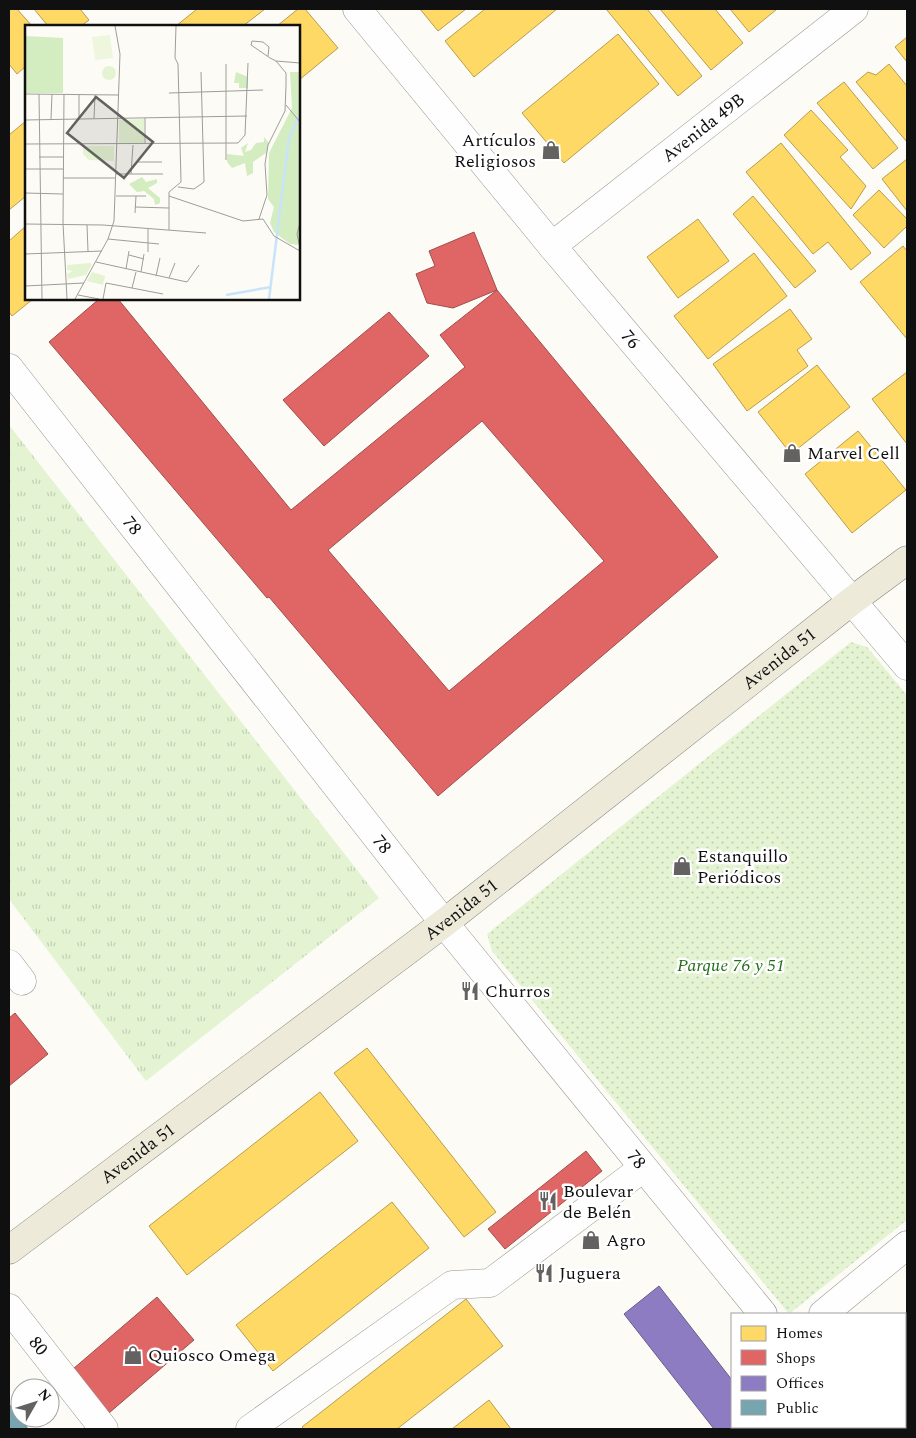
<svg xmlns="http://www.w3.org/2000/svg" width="916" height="1438" font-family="Spectral,serif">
<defs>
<pattern id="grass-tufts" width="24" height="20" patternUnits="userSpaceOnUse" patternTransform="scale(1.25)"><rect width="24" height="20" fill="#e4f4d3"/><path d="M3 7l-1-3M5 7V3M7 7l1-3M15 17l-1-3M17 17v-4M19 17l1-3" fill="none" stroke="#c3d0b4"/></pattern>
<pattern id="park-dots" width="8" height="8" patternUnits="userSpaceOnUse" patternTransform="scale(1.25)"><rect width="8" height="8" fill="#e4f4d3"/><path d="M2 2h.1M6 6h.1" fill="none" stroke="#c3d0b4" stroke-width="1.8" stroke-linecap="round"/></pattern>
</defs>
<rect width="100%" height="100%" fill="#fcfbf5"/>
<path fill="url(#grass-tufts)" d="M 9,425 L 379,898 L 146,1081 L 9,899 Z"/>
<path fill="url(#park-dots)" d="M 851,642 L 867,647 L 907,695 L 907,1220 L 789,1314 L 492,951 L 487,934 Z"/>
<path fill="#ffd966" stroke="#b79d4c" d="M 9,9 L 17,9 L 32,26 L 26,26 L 26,66 L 17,74 L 9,64 Z
M 34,9 L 80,9 L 89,20 L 81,26 L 48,26 Z
M 197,9 L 265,9 L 243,26 L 176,26 Z
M 298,9 L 305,9 L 338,48 L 299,80 L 299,26 L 277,26 Z
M 420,9 L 466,9 L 438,31 Z
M 485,9 L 557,9 L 474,77 L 445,41 Z
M 606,9 L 647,9 L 702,76 L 678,96 Z
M 660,9 L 715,9 L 743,43 L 711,70 Z
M 730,9 L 777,9 L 749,32 Z
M 618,34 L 659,84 L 564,163 L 522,113 Z
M 907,37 L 907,62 L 895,47 Z
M 889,64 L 907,86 L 907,142 L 856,82 L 868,72 L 876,75 Z
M 844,82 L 898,148 L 873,169 L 817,103 Z
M 811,110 L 848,150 L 840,157 L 866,186 L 851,209 L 784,135 Z
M 26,121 L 26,196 L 9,210 L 9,135 Z
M 781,143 L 871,253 L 851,270 L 828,242 L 813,254 L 746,172 Z
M 907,159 L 907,211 L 882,179 Z
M 879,190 L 907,219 L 907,226 L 884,248 L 853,215 Z
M 753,196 L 816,271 L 795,288 L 733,214 Z
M 698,219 L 729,261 L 678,298 L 647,257 Z
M 26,226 L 26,299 L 33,299 L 12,316 L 9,312 L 9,241 Z
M 903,246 L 907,251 L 907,339 L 860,282 Z
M 754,253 L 787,296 L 708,359 L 674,316 Z
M 790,309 L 812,339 L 797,350 L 808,366 L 747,411 L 713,364 Z
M 817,365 L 850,407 L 791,454 L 758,412 Z
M 907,372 L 907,444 L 872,399 Z
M 858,431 L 906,490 L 852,533 L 805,474 Z
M 367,1048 L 496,1212 L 464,1237 L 334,1073 Z
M 320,1092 L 358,1141 L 187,1275 L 149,1226 Z
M 392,1202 L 429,1248 L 273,1371 L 236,1325 Z
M 466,1299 L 503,1346 L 397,1429 L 304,1429 L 302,1427 Z
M 489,1400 L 511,1429 L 452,1429 Z"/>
<path fill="#e06666" stroke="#a24c4c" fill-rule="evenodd" d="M 474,232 L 497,290 L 453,308 L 427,303 L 416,274 L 435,266 L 429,251 Z
M 497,290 L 718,557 L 438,796 L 269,597 L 267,598 L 49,342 L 99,299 L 118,299 L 291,510 L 465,367 L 440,335 ZM 482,421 L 604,561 L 449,691 L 328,550 Z
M 389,312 L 429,356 L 324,446 L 283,400 Z
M 15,1013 L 48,1054 L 9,1086 L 9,1018 Z
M 586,1151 L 602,1171 L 505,1249 L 488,1229 Z
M 157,1297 L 194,1340 L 109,1413 L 73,1369 Z"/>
<path fill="#8e7cc3" stroke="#685c8d" d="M 659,1286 L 732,1380 L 732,1427 L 769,1427 L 771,1429 L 714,1429 L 624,1314 Z"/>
<path fill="#76a5af" stroke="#57787f" d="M 9,1404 L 28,1429 L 9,1429 Z"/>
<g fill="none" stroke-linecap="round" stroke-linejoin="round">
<g stroke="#969693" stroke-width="29">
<g id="minor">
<path id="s1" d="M 357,9 L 552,246 L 907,666"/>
<path id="s2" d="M 552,246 L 854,9"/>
<path id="s3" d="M 9,368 L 444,923 L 763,1314"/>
<path d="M 9,964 L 22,981"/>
<path id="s4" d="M 9,1308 L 104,1429"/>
<path d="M 823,1314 L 907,1245"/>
<path d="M 854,1427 L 856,1429"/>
<path d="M 250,1429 L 452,1285 L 490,1283 L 643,1168"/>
</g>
</g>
<g stroke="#848380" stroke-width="29">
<g id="major">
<path id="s5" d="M 9,1250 L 444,923 L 853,600 L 907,560"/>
</g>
</g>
<use href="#minor" stroke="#fffefe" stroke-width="28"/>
<use href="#major" stroke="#eeead9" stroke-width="28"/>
</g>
<defs>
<g id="shop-bare" transform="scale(1.5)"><path d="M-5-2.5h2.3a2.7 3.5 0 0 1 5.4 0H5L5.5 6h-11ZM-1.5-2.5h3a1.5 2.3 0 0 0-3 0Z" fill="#636260" stroke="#fff" stroke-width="2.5" paint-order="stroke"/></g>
<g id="restaurant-bare" transform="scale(1.5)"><path d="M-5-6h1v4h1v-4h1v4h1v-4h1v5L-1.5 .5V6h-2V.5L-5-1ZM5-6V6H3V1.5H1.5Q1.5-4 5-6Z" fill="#636260" stroke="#fff" stroke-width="2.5" paint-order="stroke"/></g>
</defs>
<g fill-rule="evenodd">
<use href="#shop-bare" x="551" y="150"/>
<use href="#shop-bare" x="792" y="453"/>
<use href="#shop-bare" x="682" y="866"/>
<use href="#restaurant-bare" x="470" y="991"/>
<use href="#restaurant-bare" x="548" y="1201"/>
<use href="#shop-bare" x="591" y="1240"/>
<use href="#restaurant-bare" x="544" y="1273"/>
<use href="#shop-bare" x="133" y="1355"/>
</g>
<g text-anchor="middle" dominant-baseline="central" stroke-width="5" stroke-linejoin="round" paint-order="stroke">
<g font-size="18" fill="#101010" stroke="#fff">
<text stroke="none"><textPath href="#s2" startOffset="192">Avenida 49B</textPath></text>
<text stroke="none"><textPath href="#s1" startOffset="429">76</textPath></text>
<text stroke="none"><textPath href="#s3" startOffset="200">78</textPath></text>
<text stroke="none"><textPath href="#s5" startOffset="971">Avenida 51</textPath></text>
<text stroke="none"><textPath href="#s3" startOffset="605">78</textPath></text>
<text stroke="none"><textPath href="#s5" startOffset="566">Avenida 51</textPath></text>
<text stroke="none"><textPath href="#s5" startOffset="161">Avenida 51</textPath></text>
<text stroke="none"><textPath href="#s3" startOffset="1010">78</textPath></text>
<text stroke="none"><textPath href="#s4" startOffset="48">80</textPath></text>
</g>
<g font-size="18" fill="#101010" stroke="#fff" text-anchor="start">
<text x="536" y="140" text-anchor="end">Artículos<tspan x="536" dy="21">Religiosos</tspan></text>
<text x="807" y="453">Marvel Cell</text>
<text x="697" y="856">Estanquillo<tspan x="697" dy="21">Periódicos</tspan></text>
<text x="485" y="991">Churros</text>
<text x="563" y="1191">Boulevar<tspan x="563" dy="21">de Belén</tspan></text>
<text x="606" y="1240">Agro</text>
<text x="559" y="1273">Juguera</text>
<text x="148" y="1355">Quiosco Omega</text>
</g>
<g font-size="18" font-style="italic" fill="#246e19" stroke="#fff">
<text x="731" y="965">Parque 76 y 51</text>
</g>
</g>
<g transform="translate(25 25)">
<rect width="275" height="275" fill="#fcfbf5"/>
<path d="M77 48a7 7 0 1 1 14 0a7 7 0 1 1-14 0ZM 58,121 L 89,121 L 89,136 L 64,135 L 58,129 ZM 64,238 L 67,239 L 61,250 L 43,254 L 42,249 L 48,246 L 42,245 L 42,240 ZM 67,247 L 80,251 L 78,260 L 62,256 Z" fill="#e4f4d3"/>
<path d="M 0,11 L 38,13 L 38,68 L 0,68 ZM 211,47 L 223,52 L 223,63 L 214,63 L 214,58 L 209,58 ZM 265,47 L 275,47 L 275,220 L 265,219 L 249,207 L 245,198 L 249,182 L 243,174 L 244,128 L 267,83 ZM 239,112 L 244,118 L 241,128 L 228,137 L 228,148 L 222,151 L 220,138 L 207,143 L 202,137 L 202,129 L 219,131 L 216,123 L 223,118 L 220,127 L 226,125 L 231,118 L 239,117 ZM 117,152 L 121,157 L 132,154 L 132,158 L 123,163 L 135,173 L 135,178 L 130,180 L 129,174 L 119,166 L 112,167 L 104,159 Z" fill="#d3ecc0"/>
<path d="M 119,94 L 119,118 L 94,118 L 94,95 Z" fill="#e4f4d3"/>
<path d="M 85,10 L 88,33 L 70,35 L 67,12 Z" fill="#eef7dd"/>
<path fill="none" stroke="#c8e4fa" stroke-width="2.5" d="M 201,270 L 246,262M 244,274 L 264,113 L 275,89"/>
<path fill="none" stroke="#9e9d99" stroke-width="1" d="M 251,36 L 275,38M 144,68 L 238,65M 0,69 L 94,70M 14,69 L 17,274M 39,69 L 38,198 L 42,274M 54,70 L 54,94M 261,80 L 275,97M 26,94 L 27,69M 69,94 L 70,70M 0,95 L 222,91M 0,119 L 213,118 L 220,110 L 223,38M 120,119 L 120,93M 14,132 L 39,132M 201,135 L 201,39M 112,137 L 137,137M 0,144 L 39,144M 91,149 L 138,149M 106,149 L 108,120M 38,153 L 90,153M 153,162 L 169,164 L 179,157 L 176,47M 0,168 L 38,169M 91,171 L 121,171M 144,171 L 218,196 L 238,194 L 249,211 L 275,226M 110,182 L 144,183M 110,188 L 111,171M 234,194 L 242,170 L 240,139 L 243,120 L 260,86 L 261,60 L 261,48 L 251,36 L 245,33 L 226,20 L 227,16 L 238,17 L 244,22 L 243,31M 275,198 L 272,209 L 275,222M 0,199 L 78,200 L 181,208M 62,200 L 63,226M 144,205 L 144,167 L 156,157 L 153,39 L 150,33 L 151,1M 83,214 L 134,219M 123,227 L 123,204M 0,229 L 77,226M 104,230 L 119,234M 71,237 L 162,257 L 174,240M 101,244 L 104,226M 116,247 L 119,229M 131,251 L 135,233M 144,253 L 150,238M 0,261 L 59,258M 107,263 L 111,247M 53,270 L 74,274M 50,274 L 83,214 L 89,196 L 95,29 L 90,1M 78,274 L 81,258 L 138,269"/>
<path fill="#636260" fill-opacity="0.15" stroke="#636260" stroke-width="2.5" d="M 71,72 L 128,117 L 99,153 L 42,108 Z"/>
<rect width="275" height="275" fill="none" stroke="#101010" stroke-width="2.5"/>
</g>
<rect width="916" height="1438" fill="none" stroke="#101010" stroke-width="20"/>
<rect x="731" y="1313" width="175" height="115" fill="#ffffff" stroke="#9f9f9f"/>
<rect x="741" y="1326" width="25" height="15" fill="#ffd966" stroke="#9f9f9f"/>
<text x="776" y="1338" font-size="15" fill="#101010">Homes</text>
<rect x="741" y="1350" width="25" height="15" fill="#e06666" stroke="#9f9f9f"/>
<text x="776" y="1363" font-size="15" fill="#101010">Shops</text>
<rect x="741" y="1376" width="25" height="15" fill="#8e7cc3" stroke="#9f9f9f"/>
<text x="776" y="1388" font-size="15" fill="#101010">Offices</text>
<rect x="741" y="1400" width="25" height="15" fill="#76a5af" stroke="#9f9f9f"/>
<text x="776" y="1413" font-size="15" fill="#101010">Public</text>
<g transform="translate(35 1403) rotate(51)"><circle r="24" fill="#ffffff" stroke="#9f9f9f"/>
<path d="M0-4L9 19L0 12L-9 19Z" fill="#636260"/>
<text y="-8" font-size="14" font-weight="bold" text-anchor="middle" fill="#101010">N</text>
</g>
</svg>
